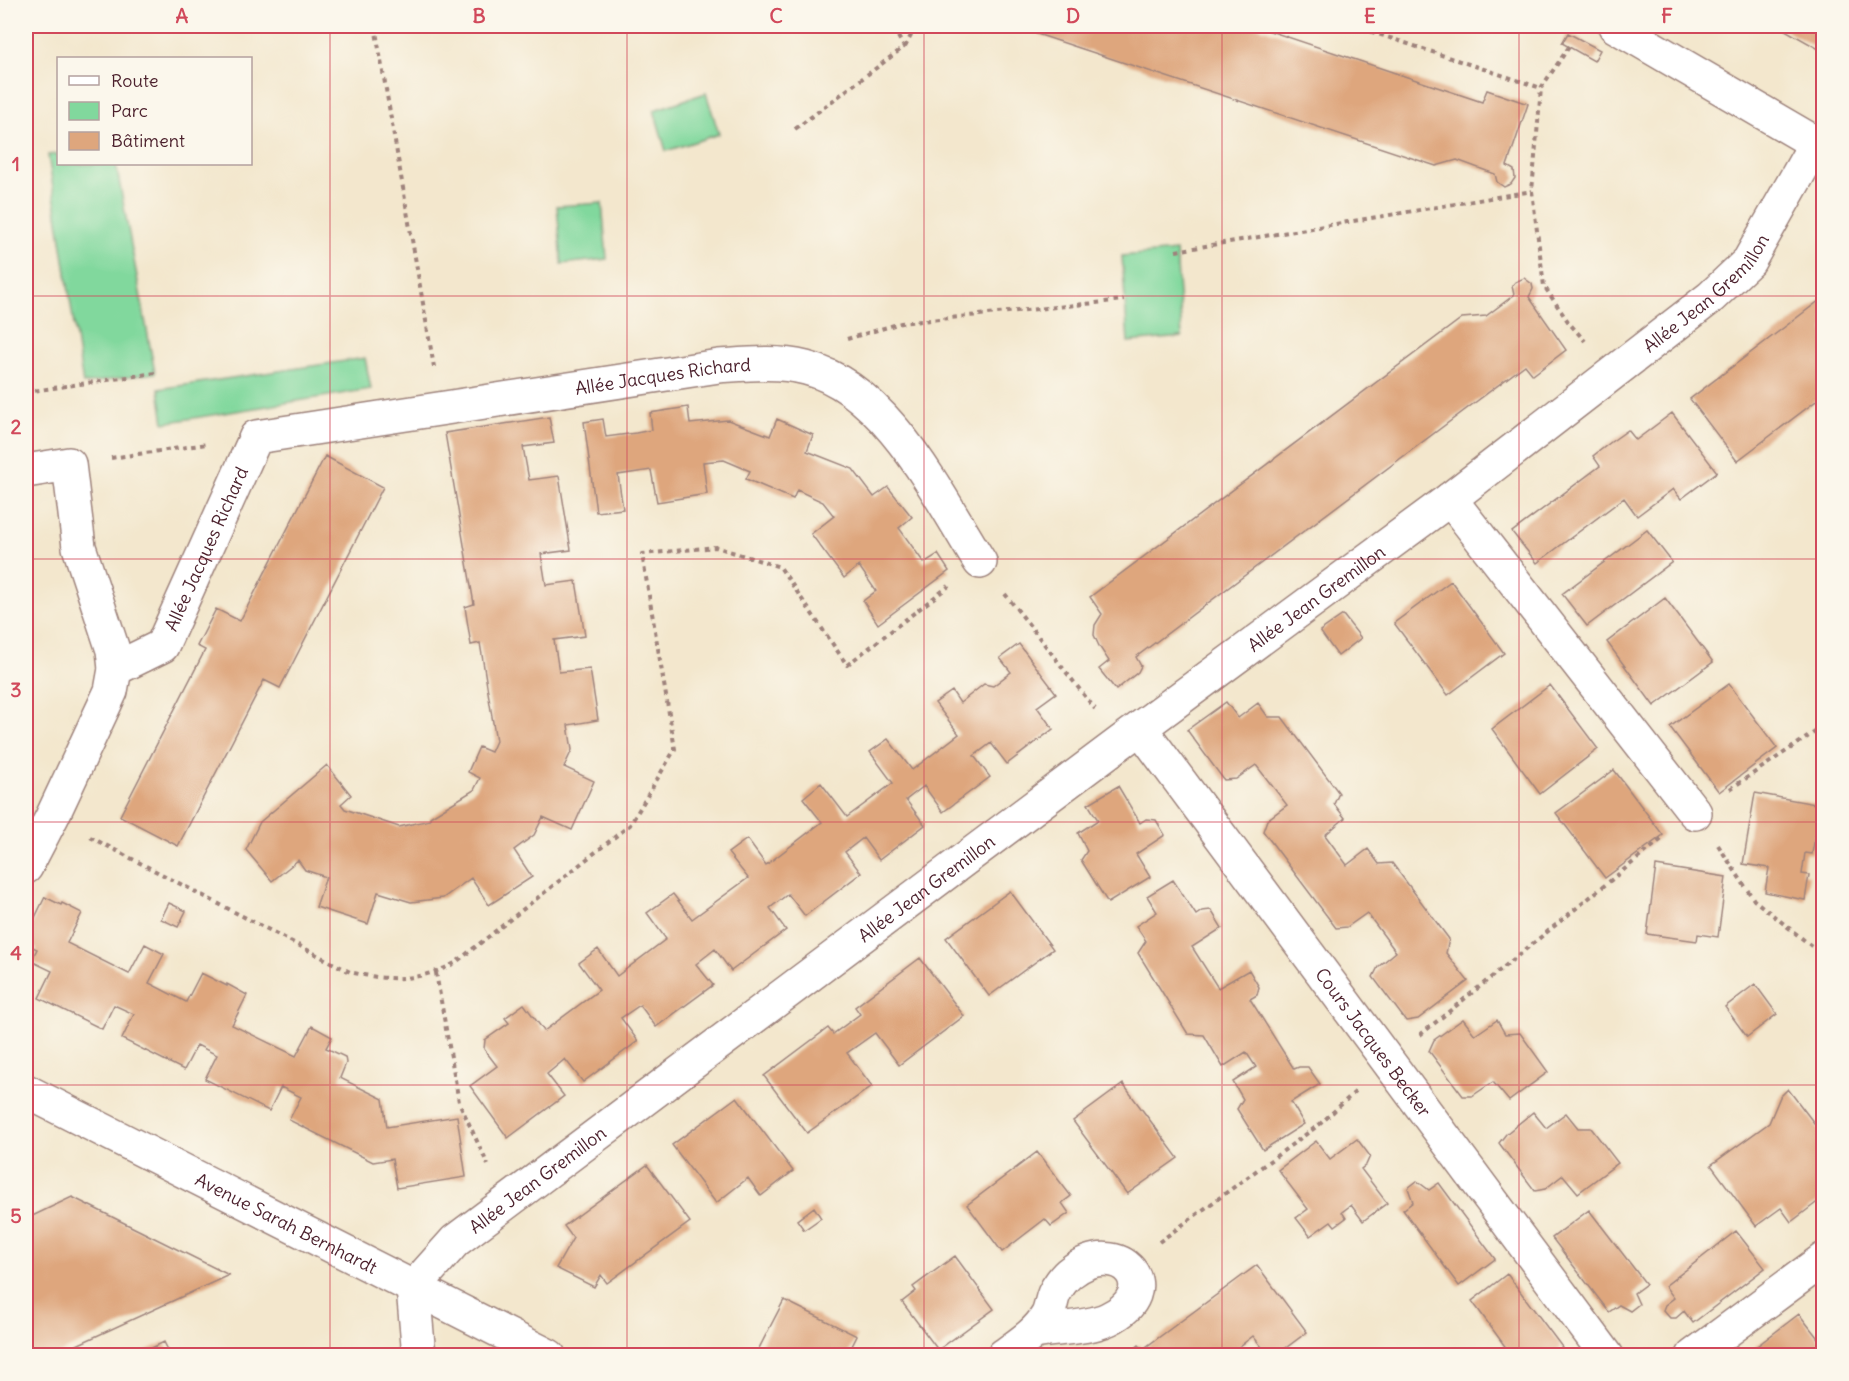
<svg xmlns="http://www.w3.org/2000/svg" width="1849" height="1381" font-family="Delius,sans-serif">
<rect width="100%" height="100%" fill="#fbf7ec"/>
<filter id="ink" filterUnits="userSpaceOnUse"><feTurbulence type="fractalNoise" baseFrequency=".0167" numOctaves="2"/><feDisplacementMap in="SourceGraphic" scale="12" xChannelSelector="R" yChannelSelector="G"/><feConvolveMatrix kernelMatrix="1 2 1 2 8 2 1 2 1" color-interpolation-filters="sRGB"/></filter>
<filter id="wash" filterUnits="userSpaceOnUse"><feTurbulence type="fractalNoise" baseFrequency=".008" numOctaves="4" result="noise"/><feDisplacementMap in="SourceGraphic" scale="24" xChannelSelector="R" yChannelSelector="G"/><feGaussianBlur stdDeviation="1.35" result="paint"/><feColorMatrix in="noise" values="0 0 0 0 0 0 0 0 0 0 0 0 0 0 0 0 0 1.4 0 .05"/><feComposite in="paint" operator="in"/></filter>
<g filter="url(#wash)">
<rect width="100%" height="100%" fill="#f3e7cd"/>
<path fill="#81d89d" stroke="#667c64" stroke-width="1.5" d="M 706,93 L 719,134 L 666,151 L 654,110 Z
M 58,154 L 58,164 L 116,164 L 155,373 L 83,384 L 48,155 Z
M 602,203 L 607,259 L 562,264 L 557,206 Z
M 1176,251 L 1182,337 L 1128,342 L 1122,256 Z
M 365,358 L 371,389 L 164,423 L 159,389 Z"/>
<g id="blocks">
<path fill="#dea67d" d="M 1013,26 L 1255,26 L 1482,102 L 1487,90 L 1528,104 L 1507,166 L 1514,170 L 1515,178 L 1511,184 L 1504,187 L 1497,182 L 1495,174 L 1457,160 L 1436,166 Z
M 1778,26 L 1824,26 L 1824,52 Z
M 1568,33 L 1600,50 L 1594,61 L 1562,43 Z
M 1524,278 L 1532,284 L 1533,289 L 1529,297 L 1566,350 L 1533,375 L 1525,365 L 1136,657 L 1141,666 L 1138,672 L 1116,690 L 1099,669 L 1109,661 L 1099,646 L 1094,635 L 1095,625 L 1102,614 L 1090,597 L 1462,318 L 1486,316 L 1514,295 L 1512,286 L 1515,282 Z
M 1824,297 L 1824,395 L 1737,461 L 1690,399 Z
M 688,407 L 690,424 L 728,420 L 770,436 L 777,419 L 813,435 L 807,451 L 853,469 L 874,497 L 888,487 L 912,517 L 899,528 L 924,563 L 938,554 L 949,571 L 878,624 L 863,601 L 876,591 L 859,566 L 844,578 L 811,534 L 834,516 L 823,502 L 797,490 L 793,499 L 746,479 L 750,471 L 724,460 L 703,462 L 707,494 L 657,502 L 651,470 L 618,475 L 623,509 L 596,512 L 584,422 L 603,419 L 606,437 L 636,433 L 652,430 L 650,413 Z
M 1672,413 L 1717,472 L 1681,499 L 1673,489 L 1637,516 L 1624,498 L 1537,563 L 1512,532 L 1600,466 L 1593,456 L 1611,442 L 1628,430 L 1636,440 Z
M 549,417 L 554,443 L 523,447 L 529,480 L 559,476 L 571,550 L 541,554 L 546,585 L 576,581 L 585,636 L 554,640 L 559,672 L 590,669 L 598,720 L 568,725 L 572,750 L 564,767 L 594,781 L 572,830 L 543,817 L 534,835 L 514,850 L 532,877 L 489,905 L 471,878 L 443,898 L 411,902 L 378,892 L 368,924 L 316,907 L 326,877 L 305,870 L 298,860 L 272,881 L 246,850 L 260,822 L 327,765 L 351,795 L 341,804 L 345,809 L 399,827 L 430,820 L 430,817 L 474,790 L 480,778 L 468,772 L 479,747 L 491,752 L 496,741 L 480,643 L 471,645 L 465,607 L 474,604 L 445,433 Z
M 325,456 L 383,487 L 280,688 L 264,680 L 178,846 L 120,816 L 205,650 L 197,646 L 216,609 L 240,621 Z
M 1647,530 L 1672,562 L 1587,626 L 1562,594 Z
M 27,565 L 33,608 L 26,609 L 26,566 Z
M 1451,581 L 1504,653 L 1448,695 L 1394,623 Z
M 1665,598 L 1713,662 L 1654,706 L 1607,642 Z
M 1343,615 L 1361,638 L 1338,656 L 1320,631 Z
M 1019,644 L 1056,693 L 1037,707 L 1053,729 L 1007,764 L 991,743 L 974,756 L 990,777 L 943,812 L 924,786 L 906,800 L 925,825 L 879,860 L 863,838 L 845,852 L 861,873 L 805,916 L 788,894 L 770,908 L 786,930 L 731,971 L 715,949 L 696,964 L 713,985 L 656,1027 L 640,1005 L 621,1018 L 638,1041 L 583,1082 L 565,1059 L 547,1074 L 564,1096 L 508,1138 L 470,1086 L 497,1066 L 484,1049 L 485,1040 L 509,1023 L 505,1018 L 524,1004 L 544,1031 L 599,990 L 579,963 L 598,949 L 617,976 L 666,939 L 647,913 L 673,894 L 692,919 L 748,878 L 728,853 L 747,839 L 766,865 L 822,822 L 803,798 L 821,783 L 847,817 L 893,783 L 870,752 L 888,739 L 912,770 L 959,734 L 935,703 L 952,691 L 960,703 L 984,684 L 993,686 L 1011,672 L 1000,658 Z
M 1729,684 L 1777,748 L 1719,792 L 1670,727 Z
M 1550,685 L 1598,749 L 1540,794 L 1492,729 Z
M 1226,702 L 1238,718 L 1258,703 L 1268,717 L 1282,717 L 1339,793 L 1334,804 L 1345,818 L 1325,835 L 1347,865 L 1368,849 L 1379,864 L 1392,863 L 1449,939 L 1446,953 L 1468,981 L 1418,1019 L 1406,1021 L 1373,977 L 1378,967 L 1396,952 L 1367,913 L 1347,927 L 1336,928 L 1263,831 L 1267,820 L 1287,805 L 1256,765 L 1236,779 L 1224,780 L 1187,730 Z
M 1614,770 L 1663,835 L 1605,878 L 1556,813 Z
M 1118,786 L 1140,823 L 1146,819 L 1156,820 L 1165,835 L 1136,854 L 1150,877 L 1108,903 L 1081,860 L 1087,851 L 1078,833 L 1098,820 L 1088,804 Z
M 1755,793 L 1821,805 L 1812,854 L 1805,853 L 1802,874 L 1809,875 L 1805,900 L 1765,892 L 1769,868 L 1743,864 Z
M 1656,866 L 1726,877 L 1718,937 L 1698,934 L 1697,941 L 1647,934 Z
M 1173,880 L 1196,915 L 1202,911 L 1211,910 L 1222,928 L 1192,947 L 1218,988 L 1249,970 L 1259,987 L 1257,995 L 1250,999 L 1294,1069 L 1299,1067 L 1308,1067 L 1320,1084 L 1291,1102 L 1304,1124 L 1263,1150 L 1237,1109 L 1243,1099 L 1233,1082 L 1256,1067 L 1246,1052 L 1223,1067 L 1204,1035 L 1188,1034 L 1138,953 L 1146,941 L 1136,926 L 1157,912 L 1147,896 Z
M 1010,891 L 1053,949 L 989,996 L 946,938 Z
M 45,897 L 61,905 L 62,903 L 82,913 L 67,943 L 129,974 L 145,944 L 164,954 L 149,983 L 186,1002 L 201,973 L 227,986 L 227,984 L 247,995 L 232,1025 L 296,1056 L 312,1026 L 332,1037 L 326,1048 L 345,1057 L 346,1063 L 340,1078 L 383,1099 L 387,1127 L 457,1116 L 466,1177 L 397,1188 L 392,1159 L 373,1162 L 289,1120 L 301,1097 L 281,1087 L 269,1111 L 205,1079 L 217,1055 L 197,1045 L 184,1070 L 122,1039 L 134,1014 L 114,1005 L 102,1029 L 39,998 L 52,971 L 31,961 L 37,949 L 26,944 L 26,936 Z
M 169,903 L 186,911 L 178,927 L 161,919 Z
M 920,958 L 964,1016 L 899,1065 L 875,1033 L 847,1053 L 872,1086 L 807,1133 L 764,1076 L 828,1028 L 833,1034 L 860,1014 L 855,1007 Z
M 1755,984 L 1777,1014 L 1747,1037 L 1725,1007 Z
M 1463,1019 L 1475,1035 L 1497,1020 L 1505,1034 L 1520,1033 L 1548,1072 L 1509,1101 L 1493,1082 L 1472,1096 L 1463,1096 L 1429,1051 L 1434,1040 Z
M 1123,1084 L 1178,1158 L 1127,1194 L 1073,1121 Z
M 1788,1089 L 1824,1136 L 1824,1197 L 1791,1222 L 1781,1208 L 1756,1226 L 1711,1165 L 1769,1123 L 1780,1097 Z
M 737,1097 L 793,1171 L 761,1196 L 748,1178 L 716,1203 L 672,1145 Z
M 1533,1112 L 1546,1128 L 1566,1113 L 1578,1128 L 1591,1128 L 1618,1163 L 1578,1193 L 1563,1175 L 1545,1189 L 1535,1191 L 1499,1143 L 1506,1134 Z
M 1357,1139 L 1370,1156 L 1366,1165 L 1361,1169 L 1387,1203 L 1363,1221 L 1351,1205 L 1342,1212 L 1346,1218 L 1335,1226 L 1331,1221 L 1310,1236 L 1296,1218 L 1308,1209 L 1278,1170 L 1316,1141 L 1330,1159 Z
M 1037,1152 L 1071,1196 L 1062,1203 L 1069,1213 L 1051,1226 L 1045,1219 L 1002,1252 L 967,1205 Z
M 647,1165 L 690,1222 L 607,1283 L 601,1275 L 594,1287 L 556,1268 L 573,1238 L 564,1226 Z
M 1417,1181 L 1429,1190 L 1439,1183 L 1495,1259 L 1459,1286 L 1403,1210 L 1413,1202 L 1408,1188 Z
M 72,1197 L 229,1275 L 53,1356 L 26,1356 L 26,1219 Z
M 814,1207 L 821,1218 L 804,1230 L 797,1220 Z
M 1589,1210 L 1646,1284 L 1634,1293 L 1639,1304 L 1630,1311 L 1619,1305 L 1609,1312 L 1552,1238 Z
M 1736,1231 L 1765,1268 L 1693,1323 L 1684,1311 L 1676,1318 L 1670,1318 L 1663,1310 L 1665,1305 L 1674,1298 L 1665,1286 Z
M 955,1256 L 994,1309 L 938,1350 L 902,1302 L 916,1291 L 913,1287 Z
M 1257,1265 L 1307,1332 L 1275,1356 L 1269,1356 L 1253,1336 L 1227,1356 L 1126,1356 L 1139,1345 L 1143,1349 Z
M 1507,1274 L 1562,1347 L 1550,1356 L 1512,1356 L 1472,1301 Z
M 784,1300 L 857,1336 L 847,1356 L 755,1356 Z
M 1799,1314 L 1824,1346 L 1822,1356 L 1744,1356 Z
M 164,1342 L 171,1356 L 135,1356 Z"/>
</g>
</g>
<g filter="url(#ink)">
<use href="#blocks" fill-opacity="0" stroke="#9e837c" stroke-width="1.5"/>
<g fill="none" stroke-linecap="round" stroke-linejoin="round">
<g stroke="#9e837c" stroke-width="36">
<g id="minor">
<path d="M 1615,26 L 1824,148"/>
<path d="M 26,471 L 69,464 L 79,547 L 113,650 L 115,669 L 111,691 L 52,817 L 26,867"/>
<path d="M 1450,499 L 1695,813"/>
<path id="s1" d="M 115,669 L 162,646 L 256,437 L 719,366 C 749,364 777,361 806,368 C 887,388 939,497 980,562"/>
<path id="s2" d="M 1141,729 L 1607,1356"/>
<path id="s3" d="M 26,1091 L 549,1356"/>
<path id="s4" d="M 419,1356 L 413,1288 L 455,1241 L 1121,742 L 1450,499 L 1711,297 L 1749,261 L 1808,157 L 1812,143"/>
<path d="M 1003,1356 C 1019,1344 1037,1333 1047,1316 C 1051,1309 1051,1301 1054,1294 C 1057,1287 1065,1276 1071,1272 C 1121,1234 1167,1291 1108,1319 C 1089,1328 1057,1328 1035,1332"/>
<path d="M 1693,1356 L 1824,1259"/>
</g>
</g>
<path stroke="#9e837c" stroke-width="4" stroke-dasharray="4.5 4.5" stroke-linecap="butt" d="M 375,26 L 434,367
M 1354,26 L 1541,88
M 905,47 L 916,26
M 1569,47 L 1541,88 L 1532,191 L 1544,286 L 1569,323 L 1585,341
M 795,129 L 904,47 L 892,26
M 1176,251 L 1532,191
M 847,339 L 901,323 L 1124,300
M 26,392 L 155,373
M 111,458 L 207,444
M 1005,594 L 1095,709
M 1730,789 L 1824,726
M 90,837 L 350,972 C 388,981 419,982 455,963 L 630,825 L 675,749 L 642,554 L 716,547 L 780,567 L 847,665 L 949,586
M 1718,845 L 1754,900 L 1824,956
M 436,973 L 459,1102 L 488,1165
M 1420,1035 L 1663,838
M 1159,1242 L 1320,1124 L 1357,1090"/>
<use href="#minor" stroke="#fff" stroke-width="33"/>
</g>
</g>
<path fill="none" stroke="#d1495b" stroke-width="1.5" stroke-opacity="0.55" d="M 330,26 L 330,1356M 627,26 L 627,1356M 924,26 L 924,1356M 1222,26 L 1222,1356M 1519,26 L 1519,1356M 26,296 L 1824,296M 26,559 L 1824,559M 26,822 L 1824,822M 26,1085 L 1824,1085"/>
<g text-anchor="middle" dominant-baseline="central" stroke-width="5" stroke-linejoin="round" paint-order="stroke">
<g font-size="18" fill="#4a1f2b" stroke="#fbf7ec">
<text stroke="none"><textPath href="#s4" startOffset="1702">Allée Jean Gremillon</textPath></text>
<text stroke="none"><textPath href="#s1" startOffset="693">Allée Jacques Richard</textPath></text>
<text stroke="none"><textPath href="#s1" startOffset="159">Allée Jacques Richard</textPath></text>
<text stroke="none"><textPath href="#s4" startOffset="1206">Allée Jean Gremillon</textPath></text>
<text stroke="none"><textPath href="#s4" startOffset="720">Allée Jean Gremillon</textPath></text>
<text stroke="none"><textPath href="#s2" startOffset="390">Cours Jacques Becker</textPath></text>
<text stroke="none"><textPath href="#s4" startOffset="234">Allée Jean Gremillon</textPath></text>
<text stroke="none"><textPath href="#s3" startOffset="292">Avenue Sarah Bernhardt</textPath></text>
</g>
</g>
<rect width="1849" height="1381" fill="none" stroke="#fbf7ec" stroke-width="66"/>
<rect x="57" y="57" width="195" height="108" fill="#fbf7ec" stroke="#b4a19f" stroke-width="1.5"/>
<rect x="69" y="76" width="30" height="9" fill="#ffffff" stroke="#b4a19f" stroke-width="1.5"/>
<text x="111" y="87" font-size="18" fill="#4a1f2b">Route</text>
<rect x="69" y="102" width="30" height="18" fill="#81d89d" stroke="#b4a19f" stroke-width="1.5"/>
<text x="111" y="117" font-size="18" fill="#4a1f2b">Parc</text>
<rect x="69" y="132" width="30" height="18" fill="#dea67d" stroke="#b4a19f" stroke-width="1.5"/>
<text x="111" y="147" font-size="18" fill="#4a1f2b">Bâtiment</text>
<rect x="33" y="33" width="1783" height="1315" fill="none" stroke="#d1495b" stroke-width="2"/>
<g font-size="20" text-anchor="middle" font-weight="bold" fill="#d1495b">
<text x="182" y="23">A</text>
<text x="479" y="23">B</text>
<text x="776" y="23">C</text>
<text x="1073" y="23">D</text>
<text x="1370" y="23">E</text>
<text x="1667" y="23">F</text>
<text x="16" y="171">1</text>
<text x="16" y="434">2</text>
<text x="16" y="697">3</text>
<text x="16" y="960">4</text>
<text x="16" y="1223">5</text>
</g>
</svg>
